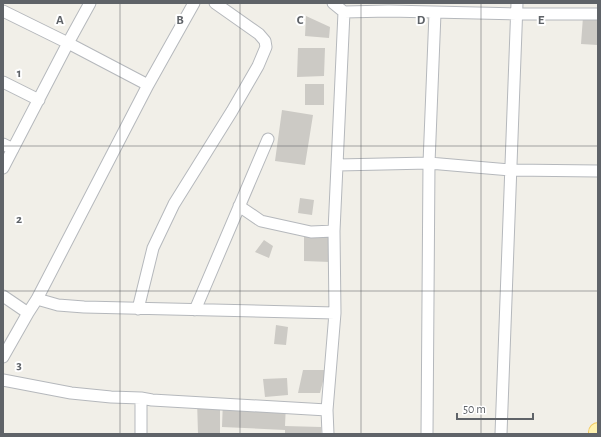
<svg xmlns="http://www.w3.org/2000/svg" width="601" height="437" font-family="'Alegreya Sans',sans-serif">
<rect width="100%" height="100%" fill="#f1efe8"/>
<path fill="#cccac5" d="M 306,16 L 330,27 L 329,38 L 305,36 Z
M 583,17 L 598,18 L 598,45 L 581,44 Z
M 298,48 L 325,48 L 324,76 L 297,77 Z
M 305,84 L 324,84 L 324,105 L 305,105 Z
M 282,110 L 313,115 L 305,165 L 275,161 Z
M 300,198 L 314,200 L 312,215 L 298,213 Z
M 304,234 L 330,235 L 330,262 L 304,261 Z
M 264,240 L 273,246 L 269,258 L 255,252 Z
M 276,325 L 288,327 L 286,345 L 274,344 Z
M 303,370 L 326,370 L 320,393 L 298,393 Z
M 287,378 L 288,395 L 265,397 L 263,379 Z
M 220,399 L 220,434 L 198,434 L 197,400 Z
M 223,400 L 286,403 L 285,426 L 321,427 L 321,434 L 285,434 L 285,430 L 222,427 Z"/>
<g fill="none" stroke-linecap="round" stroke-linejoin="round">
<g stroke="#b5b8bc" stroke-width="13">
<path id="minor" d="M 333,3 L 344,12 L 389,11 L 516,14 L 598,14
M 3,11 L 68,43 L 148,85
M 3,82 L 39,100
M 3,144 L 13,149
M 338,165 L 429,163 L 511,170 L 598,171
M 3,168 L 68,43 L 90,3
M 239,206 L 261,221 L 311,232 L 334,231
M 3,296 L 28,313
M 37,299 L 58,305 L 84,307 L 335,313
M 138,309 L 153,248 L 174,204 L 232,111 L 258,66 L 266,47 L 265,41 L 259,34 L 215,3
M 195,310 L 268,139
M 3,357 L 28,313 L 37,299 L 148,85 L 194,3
M 3,380 L 71,393 L 111,397 L 141,398 L 152,400 L 327,410
M 141,434 L 141,398
M 328,434 L 327,410 L 335,313 L 334,231 L 344,12
M 427,434 L 429,163 L 435,13
M 501,434 L 517,3"/>
</g>
<g stroke="#f2c960" stroke-width="20">
<path id="primary" d="M 598,434 L 598,432"/>
</g>
<use href="#minor" stroke="#fff" stroke-width="11"/>
<use href="#primary" stroke="#fff2af" stroke-width="18"/>
</g>
<path fill="none" stroke="#5f6368" stroke-width="1" stroke-opacity="0.55" d="M 120,3 L 120,434M 240,3 L 240,434M 361,3 L 361,434M 481,3 L 481,434M 3,146 L 598,146M 3,291 L 598,291"/>
<g font-size="13" text-anchor="middle" font-weight="bold" fill="#5f6368" stroke="#fff" stroke-width="4" stroke-linejoin="round" paint-order="stroke">
<text x="60" y="24">A</text>
<text x="180" y="24">B</text>
<text x="300" y="24">C</text>
<text x="421" y="24">D</text>
<text x="541" y="24">E</text>
<text x="19" y="77">1</text>
<text x="19" y="223">2</text>
<text x="19" y="369">3</text>
</g>
<rect width="601" height="437" fill="none" stroke="#5f6368" stroke-width="8"/>
<path d="M457 413v6h76v-6" fill="none" stroke="#5f6368" stroke-width="2"/>
<text x="463" y="413" font-size="12" fill="#5f6368" stroke="#ffffff" stroke-width="3" paint-order="stroke">50 m</text>
</svg>
